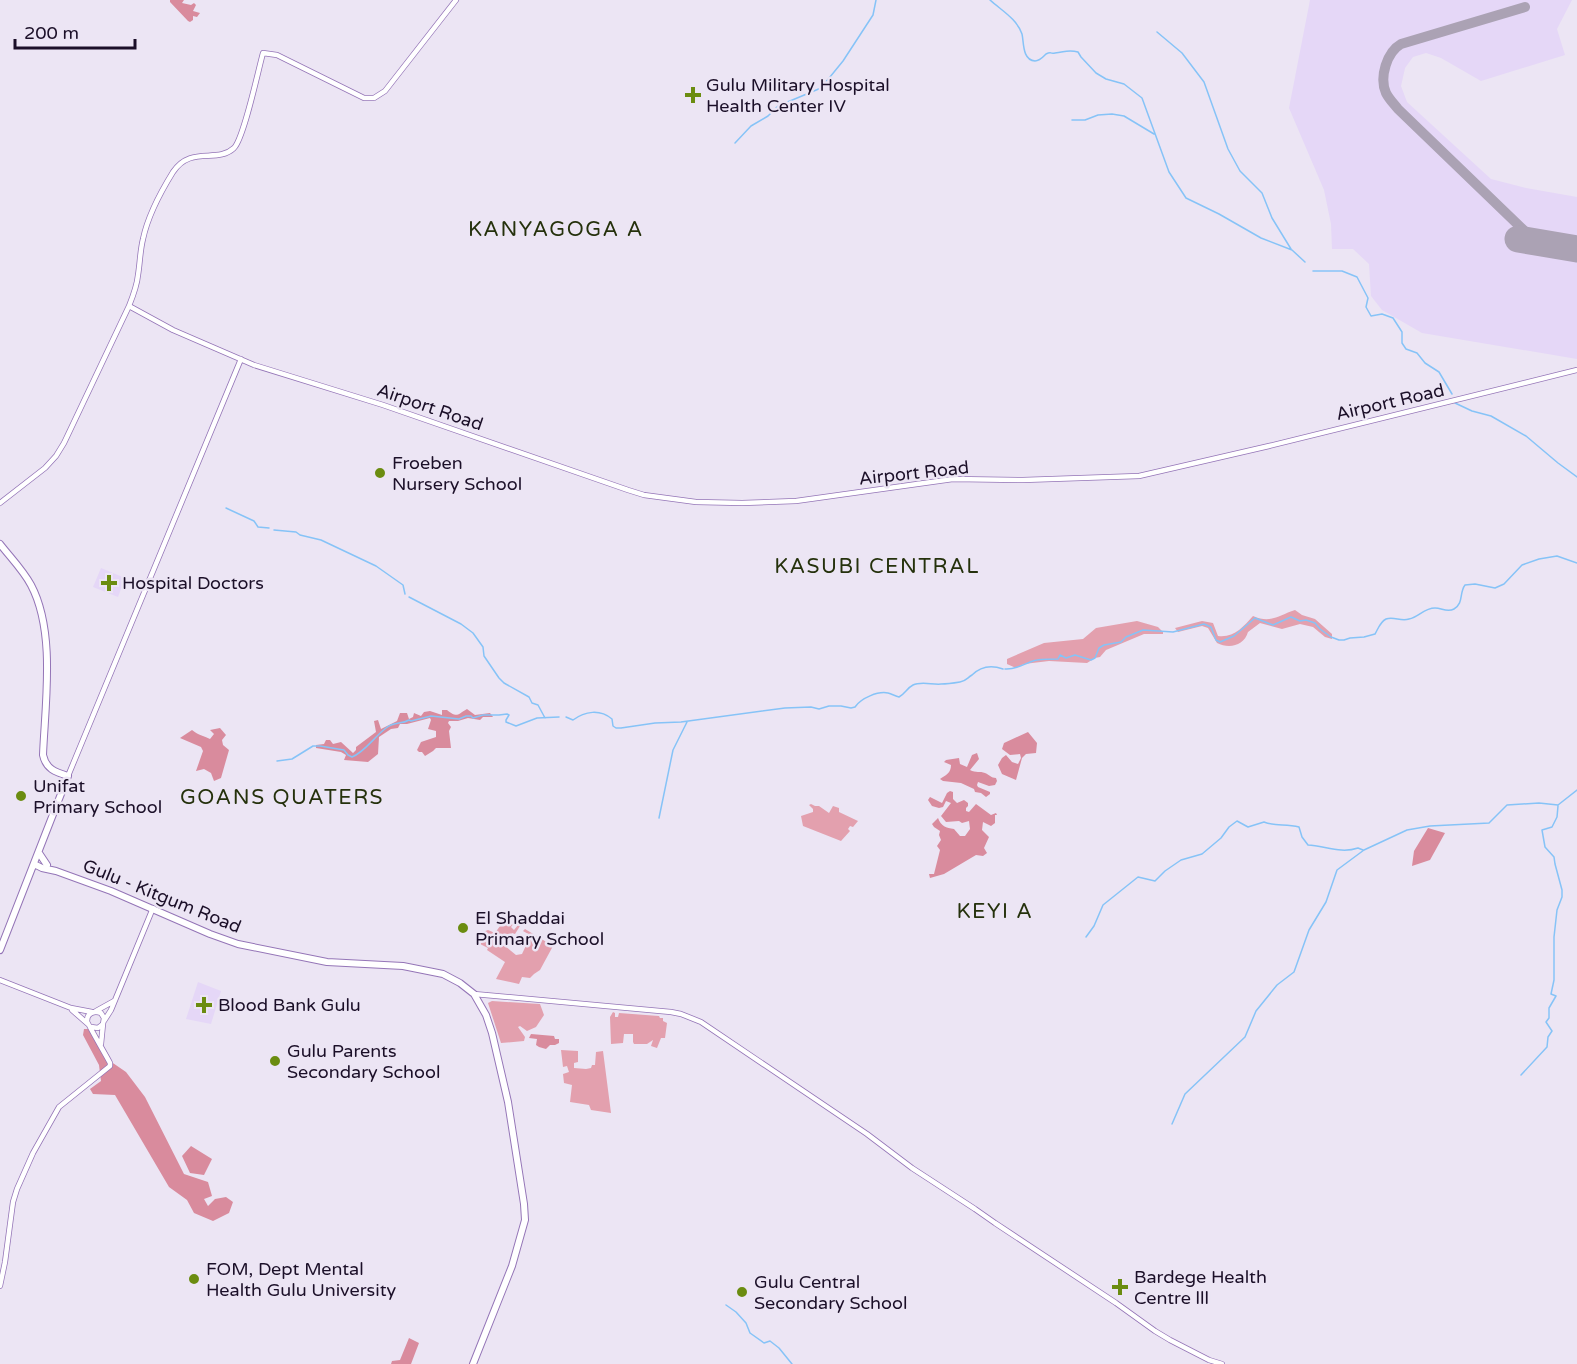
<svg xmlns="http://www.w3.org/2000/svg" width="1577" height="1364" font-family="'Varela Round',sans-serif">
<rect width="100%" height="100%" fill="#ece5f4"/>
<path fill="#e5d7f7" d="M 1310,0 L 1572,0 L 1557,29 L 1565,55 L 1481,81 L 1441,58 L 1426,53 L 1413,57 L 1405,68 L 1401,86 L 1407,102 L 1491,179 L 1526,188 L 1577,197 L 1577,359 L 1422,333 L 1382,310 L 1371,296 L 1369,264 L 1353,249 L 1332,249 L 1331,224 L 1324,190 L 1289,108 Z
M 101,568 L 125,578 L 118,597 L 93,587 Z
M 198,982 L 221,991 L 211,1024 L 186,1019 Z"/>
<path fill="#e3a0ae" d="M 1295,610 L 1302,615 L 1315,619 L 1332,634 L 1332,639 L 1325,637 L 1313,627 L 1300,624 L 1282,629 L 1260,623 L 1248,632 C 1244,646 1229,649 1217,643 L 1208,628 L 1202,626 L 1178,632 L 1175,628 L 1202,621 L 1213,623 L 1218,636 C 1234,638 1243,627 1253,616 C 1271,624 1279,615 1295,610 Z
M 1137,621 L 1158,627 L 1163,632 L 1163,634 L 1144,634 L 1106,650 L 1100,657 L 1095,658 L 1087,663 L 1049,661 L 1024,664 L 1016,668 L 1007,664 L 1007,659 L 1044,643 L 1083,639 L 1096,628 Z
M 811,804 L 815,806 L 819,806 L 829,813 L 833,806 L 839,808 L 839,812 L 858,821 L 853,827 L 850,826 L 848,829 L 850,831 L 841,841 L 803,826 L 801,816 L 813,812 L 813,809 L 809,805 Z
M 505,916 L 515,922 L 511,927 L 514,930 L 518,925 L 520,926 L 515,934 L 512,933 L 509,938 L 507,939 L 505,946 L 516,955 L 522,954 L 530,937 L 530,935 L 523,931 L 525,929 L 553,946 L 540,970 L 534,974 L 530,978 L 522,977 L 519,984 L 496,979 L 505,962 L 487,950 L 488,948 L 478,943 L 480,940 L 475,937 L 478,931 L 483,932 L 488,930 L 495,933 L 500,926 L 498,923 Z
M 492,1001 L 540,1004 L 544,1015 L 536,1027 L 527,1031 L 520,1026 L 518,1027 L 525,1037 L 524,1041 L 501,1043 L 488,1003 Z
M 613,1012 L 615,1013 L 615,1017 L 618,1017 L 619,1013 L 659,1016 L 660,1018 L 663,1018 L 663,1021 L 667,1023 L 665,1038 L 661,1038 L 657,1048 L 651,1046 L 653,1040 L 647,1044 L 634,1044 L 633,1042 L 633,1034 L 624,1034 L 623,1043 L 611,1044 L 610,1017 Z
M 561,1050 L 578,1051 L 578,1062 L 574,1063 L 574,1068 L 586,1069 L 591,1068 L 592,1065 L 595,1065 L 596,1052 L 603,1051 L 611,1113 L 591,1110 L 589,1105 L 570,1102 L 572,1085 L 564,1083 L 563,1074 L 569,1072 L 567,1066 L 563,1067 Z"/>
<path fill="#d98b9d" d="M 170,0 L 184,0 L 182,3 L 191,5 L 194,3 L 196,5 L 193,11 L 200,13 L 197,17 L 193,16 L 193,20 L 190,22 L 188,21 L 170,2 Z
M 467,709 L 475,715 L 490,713 L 493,717 L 483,717 L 480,720 L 468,718 L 458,721 L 449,721 L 448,723 L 451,727 L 449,731 L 451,748 L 436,748 L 433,751 L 425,756 L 422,752 L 419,752 L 417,750 L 421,742 L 436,737 L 436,731 L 428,729 L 431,720 L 430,718 L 407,724 L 400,724 L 398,728 L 391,729 L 379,737 L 378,754 L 368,762 L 344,760 L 346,755 L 341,752 L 316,748 L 316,745 L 324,744 L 326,740 L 330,740 L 333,744 L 341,742 L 353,753 L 356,750 L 356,747 L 376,732 L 374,721 L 378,720 L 381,729 L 397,721 L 400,713 L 407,713 L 409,719 L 413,717 L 414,713 L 421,716 L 424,712 L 430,711 L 442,715 L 442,710 L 447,710 C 457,718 457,715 467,709 Z
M 220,728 L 226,735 L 222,740 L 223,745 L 229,750 L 221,778 L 214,781 L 211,773 L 204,769 L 196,771 L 203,751 L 201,747 L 180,738 L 192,730 C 200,736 202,735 210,739 L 214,734 L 210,730 Z
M 1028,732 L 1037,743 L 1036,753 L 1026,754 L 1022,758 L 1016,780 L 1002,774 L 998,765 L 1002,758 L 1006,755 L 1012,762 L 1018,764 L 1021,758 L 1020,754 L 1010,755 L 1002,749 L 1004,743 Z
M 977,753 L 979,759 L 970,770 C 976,773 980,771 985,773 C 990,775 991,778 996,778 L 997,781 L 995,785 L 989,786 L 978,782 L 977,785 L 978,787 L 990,792 L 990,794 L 986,797 L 981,793 L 975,792 L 974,789 L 961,783 L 943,781 L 940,779 C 946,775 951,773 951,765 L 944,762 L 946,760 L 959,758 L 960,764 L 967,767 L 972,755 Z
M 950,791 L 953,792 L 953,799 L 957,803 L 964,800 L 968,803 L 968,806 L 966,808 L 966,811 L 969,812 L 976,804 L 991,815 L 996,813 L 997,815 L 995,815 L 995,823 L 991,826 L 983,822 L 982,830 L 989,837 L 984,848 L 987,853 L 983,856 L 976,855 L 944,874 L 930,878 L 929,874 L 934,874 L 940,850 L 937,846 L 941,840 L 939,835 L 940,831 L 934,827 L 932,824 L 938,818 C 941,826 946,828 954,829 L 960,836 L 965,836 L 970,829 L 969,821 L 962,823 L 959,821 L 946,822 L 941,816 L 951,803 L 946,801 L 943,807 L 939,808 L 932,806 L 928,800 L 930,797 L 942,803 L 947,793 Z
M 1428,828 L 1445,833 L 1430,860 L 1412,866 L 1414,851 Z
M 84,1029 L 89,1029 L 107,1059 L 126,1072 L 145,1097 L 184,1174 L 208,1182 L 212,1196 L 204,1199 L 208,1206 L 215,1199 L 226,1197 L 233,1202 L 229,1213 L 213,1221 L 194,1213 L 187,1200 L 169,1187 L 115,1095 L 93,1094 L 90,1089 L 101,1081 L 99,1065 L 83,1035 Z
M 531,1034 L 554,1036 L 555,1039 L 559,1039 L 559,1043 L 555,1045 L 550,1045 L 546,1049 L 539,1047 L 536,1045 L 537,1039 L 529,1038 Z
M 191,1146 L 212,1159 L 204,1175 L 190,1173 L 182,1156 Z
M 409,1338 L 419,1343 L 411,1364 L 391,1364 L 392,1361 L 400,1360 Z"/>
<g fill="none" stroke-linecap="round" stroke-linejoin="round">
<path stroke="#86c3f7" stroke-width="1.5" d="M 990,0 C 1001,10 1017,19 1022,34 C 1024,42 1022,60 1035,61 C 1040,61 1043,57 1046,54 C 1052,51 1049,54 1055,53 C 1065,52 1068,49 1078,52 L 1081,57 L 1096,73 L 1106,79 L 1124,84 L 1142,98 L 1169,172 L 1186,198 L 1219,214 L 1261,238 L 1292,250 L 1305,262
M 1157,32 L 1182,53 L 1204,82 L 1228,149 L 1240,171 L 1262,193 L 1272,218 L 1291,249
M 1072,120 L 1085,120 L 1098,115 L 1112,114 L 1124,116 L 1154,134
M 735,143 L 751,126 L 768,116 L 778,106 L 821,88 L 843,61 L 873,15 L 876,0
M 1313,271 L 1342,271 L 1357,277 L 1368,298 L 1366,307 L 1371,316 L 1382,314 L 1393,318 L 1402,332 L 1402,343 L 1406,349 L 1417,353 L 1425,363 L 1439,372 L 1452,394
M 1455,403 L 1472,411 L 1491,416 L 1526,436 L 1558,463 L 1577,477
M 226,508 L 254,521 L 258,527 L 269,528
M 274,530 L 296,532 L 300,535 L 321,540 L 376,566 L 403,585 L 405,594
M 409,597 L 461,624 L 473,633 L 483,647 L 484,656 L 499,678 L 504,683 L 529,697 L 532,703 L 538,705 L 545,718
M 1005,669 C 1016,670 1023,664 1033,661 C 1038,659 1052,659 1058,659 L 1060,655 L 1066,658 L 1075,655 L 1091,660 L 1095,658 L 1099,648 L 1104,645 L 1121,642 L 1126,637 L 1143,630 L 1173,632 L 1204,624 L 1211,627 L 1216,640 L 1220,642 L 1234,636 L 1255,618 L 1273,625 L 1291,617 L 1300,621 L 1306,620 L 1315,623 L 1320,629 L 1331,637 L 1339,640 L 1344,640 L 1350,638 L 1364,637 L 1375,634 C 1378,629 1380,622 1386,619 C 1394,616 1401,622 1409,619 C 1419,617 1424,608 1435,608 C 1442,608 1447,613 1454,609 C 1464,603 1459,593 1465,585 L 1475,584 L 1495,588 L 1504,584 L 1522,565 L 1539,559 L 1557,556 L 1577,563
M 566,717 L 573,720 C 585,711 600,709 612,719 L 613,726 L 616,728 L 621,728 L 655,723 L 681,722 L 785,708 L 811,707 L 819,709 L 829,706 L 841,706 L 851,708 L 855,707 C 861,698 878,691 888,693 C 892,694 895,696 899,697 C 905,694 907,688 913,685 C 921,681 933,685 941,684 C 947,684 954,683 960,682 C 966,681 967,678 972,675 C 981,666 992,665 1003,669
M 277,761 L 292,759 L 313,746 L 320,746 L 344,750 L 348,755 L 352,757 C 365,752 375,736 386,728 C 395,721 401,725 409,720 L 411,721 L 431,716 L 459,719 L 466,716 L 471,716 L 473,718 L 483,715 L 499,715 L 507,714 L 509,715 L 506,720 L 506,722 L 516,726 L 537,718 L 559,717
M 659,818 L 673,750 L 687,722
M 1086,937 L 1094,926 L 1103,905 L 1138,877 L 1155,881 L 1165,871 L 1181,860 L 1202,854 L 1221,838 L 1229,827 L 1237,821 L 1248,827 L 1264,822 C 1276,827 1286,823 1299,827 L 1302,837 L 1308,845 C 1325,846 1341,854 1358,848 L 1363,850
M 1521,1075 L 1547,1047 L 1548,1037 L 1552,1031 L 1546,1022 L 1549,1018 L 1549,1008 L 1556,996 L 1551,994 L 1554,980 L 1554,937 L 1557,910 L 1562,897 L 1562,890 L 1555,864 L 1554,857 L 1545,847 L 1542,830 L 1552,827 L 1557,817 L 1558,806
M 1172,1124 L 1185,1094 L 1245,1037 L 1256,1011 L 1277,985 L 1294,972 L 1309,930 L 1326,902 L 1337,870 L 1364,850 L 1407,830 L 1430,826 L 1489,823 L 1507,805 L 1539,803 L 1558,805 L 1577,790
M 726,1305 L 736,1312 L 746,1323 L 750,1333 L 764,1343 L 770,1341 L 779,1348 L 792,1364"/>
<path stroke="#aba2b4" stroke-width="10" d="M 1525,7 L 1401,44 C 1387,52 1379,77 1386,93 C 1389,99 1394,104 1398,109 L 1537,243"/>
<path stroke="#aba2b4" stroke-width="27" d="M 1518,239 L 1577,249"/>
<g stroke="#9475b7" stroke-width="6">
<path id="minor" d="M 129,306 L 173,330 L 254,365 L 383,405 L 628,490 L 644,495 L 696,502 L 742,503 L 796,501 L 953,479 L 1023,480 L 1139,476 L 1269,446 L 1577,370
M 0,503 L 45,468 L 56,456 L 64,443 L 129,306 C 133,296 137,286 138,275 C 140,263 140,251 143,239 C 148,215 160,193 173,172 C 191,145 217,164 234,148 C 244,138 258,71 263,53 L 277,55 L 364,98 L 374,98 L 385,91 L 456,0
M 68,776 L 241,359
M 0,980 L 71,1008 L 92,1012
M 474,994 L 671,1012 L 681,1014 L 701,1022 L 867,1134 L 912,1168 L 975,1209 L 995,1223 L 1116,1303 L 1155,1331 L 1170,1340 L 1209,1360 L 1222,1364
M 72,1010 L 88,1024
M 96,1011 L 114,1001
M 104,1021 L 111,1010 L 153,908
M 101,1044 L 103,1024
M 0,1286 L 5,1262 L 13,1202 L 17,1189 L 33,1153 L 59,1107 L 110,1066 L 110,1063 C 107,1057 87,1023 87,1021 C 87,1012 95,1011 101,1013 L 104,1018 L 103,1024 L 98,1028 L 91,1027"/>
</g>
<g stroke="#9475b7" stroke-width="8">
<path id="major" d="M 0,544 C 10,557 23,570 31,585 C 56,632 45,704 43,755 C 46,769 55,772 68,776 L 0,950
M 39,853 L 47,865
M 34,864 L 42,868 L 56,871 L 111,891 L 210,934 L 238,944 L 327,962 L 403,966 L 443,974 L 460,983 L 474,994 L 486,1015 L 492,1033 L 508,1102 L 524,1204 L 525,1220 L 512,1266 L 473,1364"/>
</g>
<use href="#minor" stroke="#fff" stroke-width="4.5"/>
<use href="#major" stroke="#fff" stroke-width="6"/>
</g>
<g fill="#6b8c10" stroke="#ece5f4" stroke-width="2">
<path d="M690 86h6v6h6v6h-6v6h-6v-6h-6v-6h6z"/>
<circle cx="380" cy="473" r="6"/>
<path d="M106 574h6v6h6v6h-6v6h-6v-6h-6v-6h6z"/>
<circle cx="21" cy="796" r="6"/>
<circle cx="463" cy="928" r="6"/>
<path d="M201 996h6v6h6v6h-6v6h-6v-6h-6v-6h6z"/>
<circle cx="275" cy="1061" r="6"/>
<circle cx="194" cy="1279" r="6"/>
<path d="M1117 1278h6v6h6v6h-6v6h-6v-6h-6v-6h6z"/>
<circle cx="742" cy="1292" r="6"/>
</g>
<g text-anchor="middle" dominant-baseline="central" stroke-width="5" stroke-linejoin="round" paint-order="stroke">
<g font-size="18" fill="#1b0f28" stroke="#ece5f4" text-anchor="start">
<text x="706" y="85">Gulu Military Hospital<tspan x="706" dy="21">Health Center IV</tspan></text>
<text x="392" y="463">Froeben<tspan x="392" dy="21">Nursery School</tspan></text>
<text x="122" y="583">Hospital Doctors</text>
<text x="33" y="786">Unifat<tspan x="33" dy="21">Primary School</tspan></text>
<text x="475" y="918">El Shaddai<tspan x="475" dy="21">Primary School</tspan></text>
<text x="218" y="1005">Blood Bank Gulu</text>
<text x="287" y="1051">Gulu Parents<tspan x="287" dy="21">Secondary School</tspan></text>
<text x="206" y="1269">FOM, Dept Mental<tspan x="206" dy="21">Health Gulu University</tspan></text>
<text x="1134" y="1277">Bardege Health<tspan x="1134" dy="21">Centre lll</tspan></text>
<text x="754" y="1282">Gulu Central<tspan x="754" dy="21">Secondary School</tspan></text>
</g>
<g font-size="18" fill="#1b0f28" stroke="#ece5f4">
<text transform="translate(1390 402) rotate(-13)">Airport Road</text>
<text transform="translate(430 407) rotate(19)">Airport Road</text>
<text transform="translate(914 473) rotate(-6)">Airport Road</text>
<text transform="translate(162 896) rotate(22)">Gulu - Kitgum Road</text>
</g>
<g font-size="21" letter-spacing="1.5" fill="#25310c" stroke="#ece5f4">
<text x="556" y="229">KANYAGOGA A</text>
<text x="877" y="566">KASUBI CENTRAL</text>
<text x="282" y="797">GOANS QUATERS</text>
<text x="995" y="911">KEYI A</text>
</g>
</g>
<path d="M15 39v9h120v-9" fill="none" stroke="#1b0f28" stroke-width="3"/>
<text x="24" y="39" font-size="18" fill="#1b0f28" stroke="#ece5f4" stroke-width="4.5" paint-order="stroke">200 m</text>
</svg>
